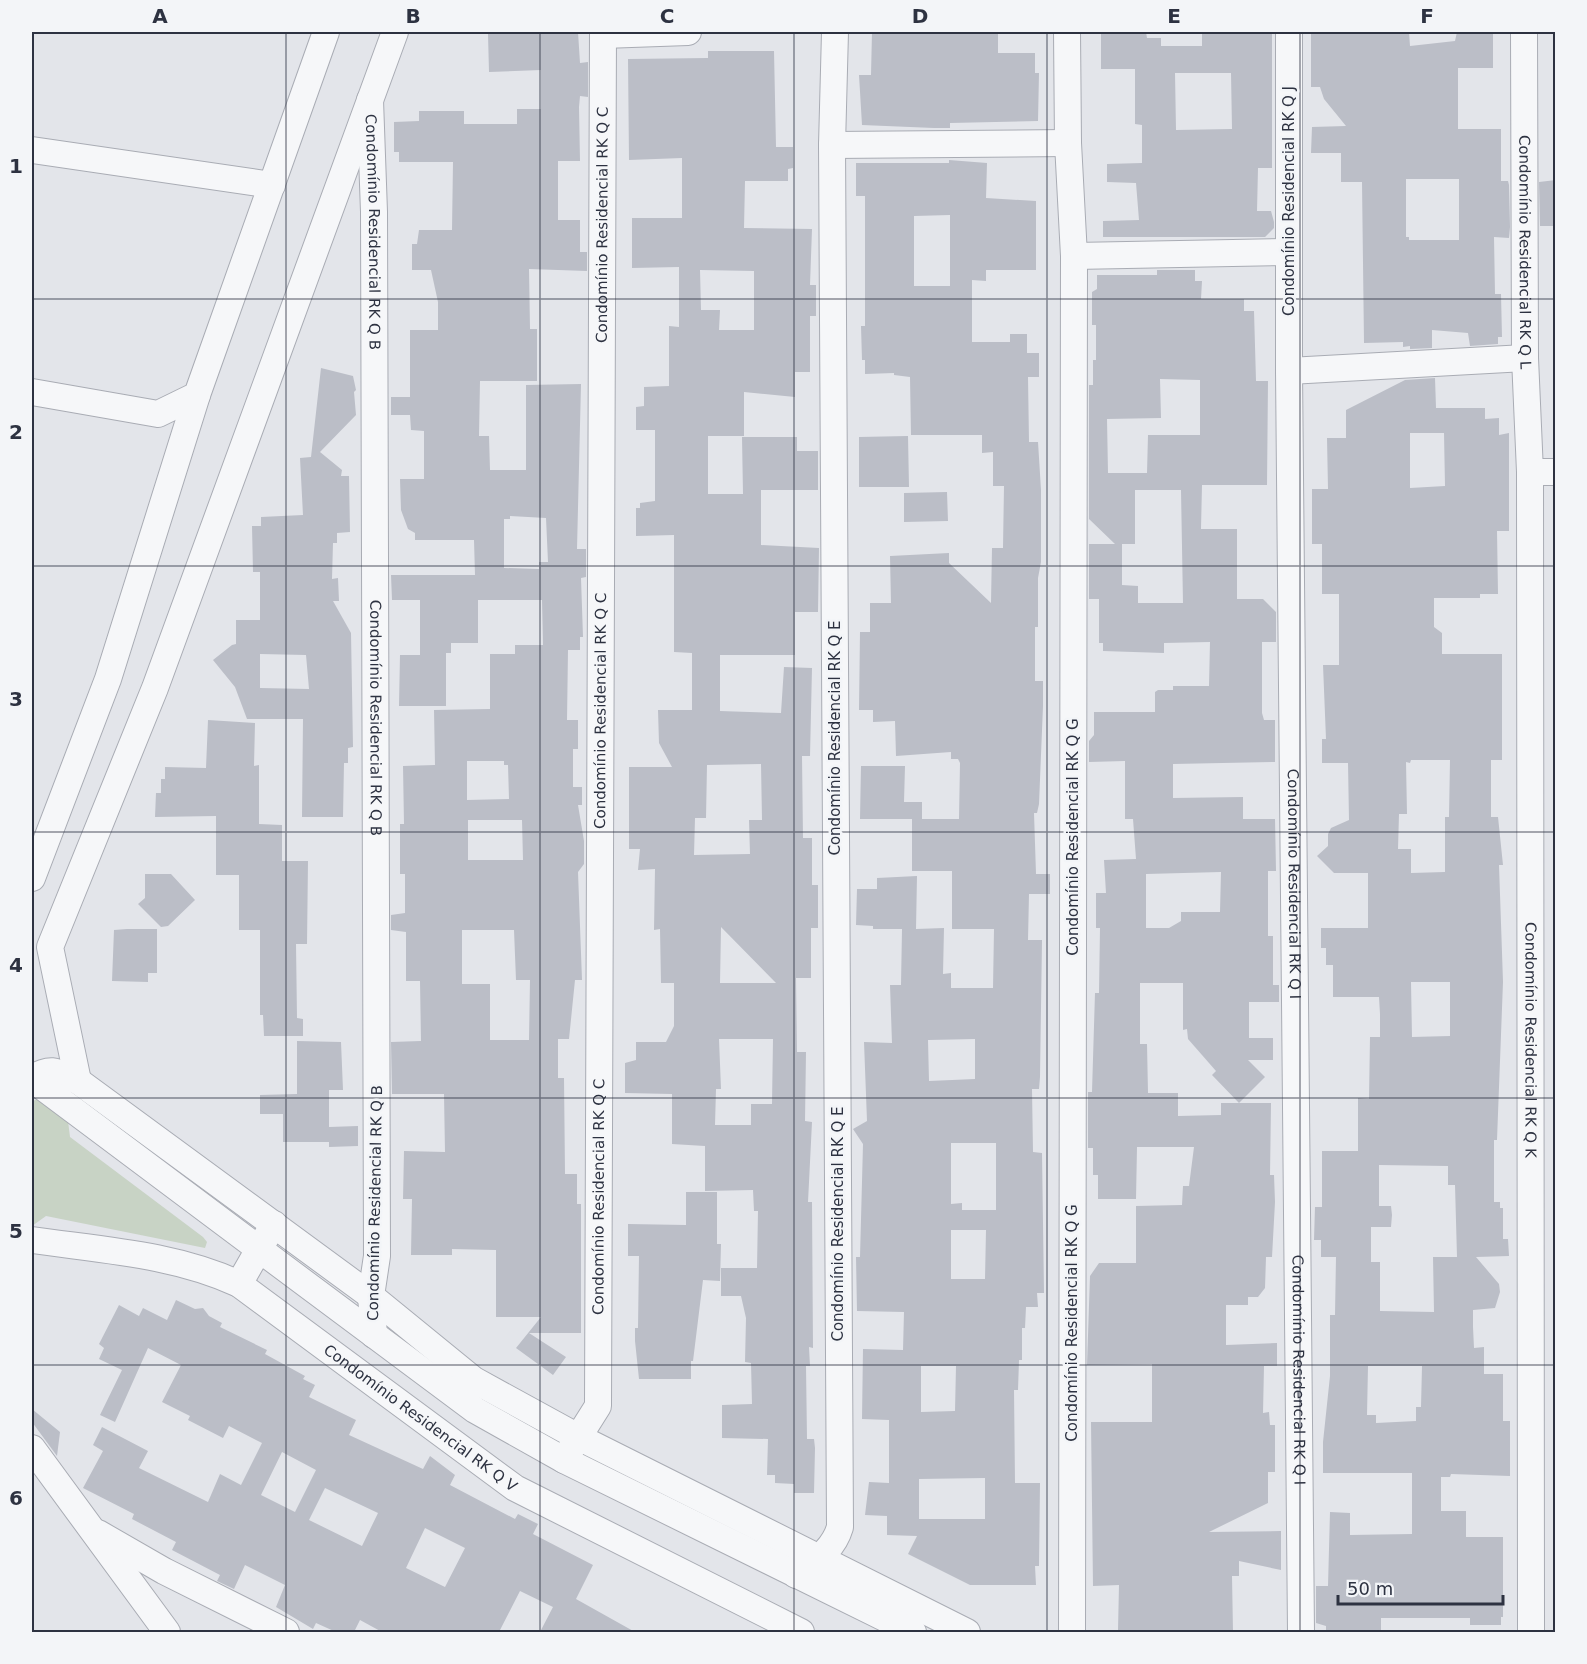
<svg xmlns="http://www.w3.org/2000/svg" width="1587" height="1664" font-family="'DejaVu Sans',sans-serif">
<rect width="100%" height="100%" fill="#e3e5ea"/>
<path fill="#c8d3c5" d="M 41,1096 L 67,1113 L 70,1137 L 203,1237 L 207,1242 L 205,1248 L 46,1216 L 32,1226 L 32,1102 Z"/>
<path fill="#bbbec7" fill-rule="evenodd" d="M 510,32 L 578,32 L 580,63 L 588,62 L 588,97 L 580,96 L 579,107 L 580,161 L 558,161 L 558,220 L 580,220 L 580,252 L 587,252 L 587,271 L 529,269 L 530,329 L 537,329 L 537,381 L 480,381 L 479,436 L 489,436 L 490,470 L 526,470 L 526,385 L 581,384 L 577,549 L 586,549 L 586,577 L 581,578 L 583,637 L 580,637 L 580,650 L 568,650 L 567,720 L 578,720 L 578,749 L 573,749 L 573,787 L 582,787 L 582,805 L 578,805 L 584,841 L 584,864 L 578,872 L 582,980 L 575,980 L 569,1039 L 558,1039 L 558,1078 L 564,1078 L 565,1174 L 577,1174 L 577,1204 L 581,1204 L 581,1333 L 529,1333 L 566,1357 L 553,1375 L 516,1348 L 541,1317 L 496,1317 L 496,1250 L 452,1249 L 452,1255 L 411,1255 L 412,1199 L 403,1199 L 404,1151 L 445,1152 L 444,1094 L 392,1094 L 391,1042 L 421,1041 L 420,981 L 406,981 L 406,932 L 391,930 L 391,915 L 405,913 L 405,874 L 400,874 L 400,824 L 404,824 L 403,766 L 435,765 L 434,710 L 490,709 L 490,654 L 515,654 L 515,645 L 543,645 L 542,600 L 478,600 L 478,643 L 451,643 L 451,653 L 446,653 L 446,706 L 399,706 L 400,655 L 420,655 L 420,600 L 392,600 L 391,575 L 475,575 L 474,540 L 415,540 L 415,533 L 408,529 L 401,510 L 400,479 L 424,479 L 424,431 L 411,430 L 410,415 L 391,415 L 391,397 L 410,397 L 410,330 L 438,330 L 438,302 L 431,270 L 412,270 L 412,244 L 417,244 L 419,230 L 452,230 L 453,162 L 399,162 L 399,152 L 394,152 L 394,122 L 419,121 L 419,111 L 464,111 L 464,124 L 517,124 L 517,109 L 541,109 L 541,70 L 489,72 L 488,34 L 510,34 ZM 510,516 L 546,518 L 548,562 L 539,562 L 539,569 L 504,568 L 504,519 L 510,519 ZM 467,761 L 504,761 L 504,765 L 508,765 L 509,799 L 467,800 ZM 468,820 L 522,820 L 523,860 L 468,860 ZM 462,930 L 514,930 L 516,980 L 530,980 L 529,1040 L 490,1040 L 490,984 L 462,984 Z
M 872,32 L 998,32 L 998,53 L 1035,53 L 1035,73 L 1039,73 L 1038,121 L 950,123 L 950,128 L 934,128 L 862,125 L 859,75 L 871,75 Z
M 1101,32 L 1146,32 L 1147,38 L 1161,38 L 1161,46 L 1202,46 L 1202,32 L 1272,32 L 1272,168 L 1258,168 L 1257,211 L 1271,211 L 1274,222 L 1274,228 L 1265,237 L 1103,237 L 1103,221 L 1139,220 L 1136,183 L 1107,182 L 1107,164 L 1142,163 L 1142,125 L 1135,124 L 1135,69 L 1101,69 ZM 1175,73 L 1231,73 L 1232,129 L 1176,130 Z
M 1311,32 L 1409,32 L 1410,46 L 1455,41 L 1457,32 L 1493,32 L 1493,68 L 1458,68 L 1458,129 L 1501,129 L 1501,181 L 1508,181 L 1509,185 L 1510,227 L 1509,238 L 1494,237 L 1495,294 L 1501,294 L 1502,337 L 1498,337 L 1498,344 L 1470,346 L 1468,333 L 1432,330 L 1432,348 L 1410,349 L 1410,346 L 1403,347 L 1403,342 L 1364,343 L 1362,182 L 1341,182 L 1341,153 L 1311,153 L 1312,127 L 1346,126 L 1324,99 L 1320,87 L 1311,87 ZM 1406,179 L 1459,179 L 1459,240 L 1409,240 L 1409,237 L 1406,237 Z
M 708,51 L 774,51 L 776,147 L 793,147 L 793,168 L 788,169 L 788,181 L 745,181 L 744,228 L 812,229 L 810,285 L 816,285 L 816,316 L 810,316 L 810,372 L 795,372 L 795,397 L 744,392 L 744,436 L 708,436 L 708,494 L 743,494 L 742,437 L 797,437 L 797,451 L 818,451 L 818,490 L 761,490 L 761,545 L 819,548 L 818,612 L 795,612 L 795,655 L 720,655 L 720,711 L 781,713 L 784,667 L 812,668 L 810,756 L 802,756 L 803,838 L 812,838 L 812,885 L 818,885 L 818,928 L 811,928 L 811,978 L 796,978 L 797,1052 L 806,1052 L 805,1121 L 812,1122 L 808,1202 L 812,1202 L 813,1348 L 809,1347 L 810,1366 L 806,1366 L 807,1439 L 814,1439 L 815,1448 L 814,1493 L 794,1493 L 794,1484 L 775,1483 L 775,1475 L 767,1475 L 768,1439 L 722,1438 L 722,1405 L 752,1404 L 751,1363 L 745,1362 L 746,1318 L 741,1296 L 721,1296 L 721,1268 L 757,1268 L 758,1211 L 754,1211 L 753,1190 L 705,1191 L 705,1146 L 672,1144 L 672,1094 L 625,1093 L 625,1063 L 636,1060 L 636,1042 L 666,1042 L 674,1026 L 674,983 L 661,983 L 660,929 L 654,930 L 655,869 L 638,870 L 640,849 L 629,849 L 629,767 L 672,767 L 659,743 L 658,710 L 692,710 L 692,653 L 674,652 L 674,535 L 636,536 L 636,508 L 640,508 L 640,503 L 655,501 L 655,430 L 636,430 L 636,407 L 644,406 L 644,387 L 669,386 L 669,326 L 679,327 L 679,267 L 632,268 L 632,218 L 682,218 L 682,158 L 629,160 L 628,59 L 708,58 ZM 700,270 L 754,271 L 754,330 L 719,330 L 720,310 L 701,310 ZM 761,764 L 762,820 L 749,820 L 750,854 L 694,855 L 695,818 L 706,818 L 707,765 ZM 721,927 L 776,983 L 720,983 ZM 719,1039 L 773,1039 L 772,1104 L 751,1104 L 751,1125 L 715,1125 L 716,1089 L 721,1089 Z
M 949,160 L 987,163 L 986,198 L 1036,201 L 1036,270 L 986,270 L 986,281 L 972,280 L 972,342 L 1010,342 L 1010,334 L 1027,334 L 1027,353 L 1039,353 L 1039,377 L 1028,377 L 1029,442 L 1038,442 L 1041,490 L 1041,562 L 1038,578 L 1038,627 L 1035,627 L 1035,681 L 1043,681 L 1043,706 L 1039,804 L 1037,813 L 1034,813 L 1036,874 L 1050,874 L 1050,894 L 1029,894 L 1028,940 L 1042,940 L 1040,1077 L 1039,1089 L 1032,1089 L 1033,1152 L 1042,1153 L 1044,1293 L 1037,1293 L 1038,1307 L 1026,1307 L 1025,1328 L 1022,1328 L 1022,1360 L 1019,1360 L 1018,1390 L 1014,1390 L 1015,1483 L 1040,1483 L 1039,1566 L 1035,1566 L 1036,1585 L 970,1585 L 908,1554 L 917,1536 L 887,1535 L 887,1516 L 865,1515 L 869,1482 L 889,1483 L 889,1420 L 862,1419 L 863,1349 L 903,1350 L 904,1312 L 857,1311 L 856,1257 L 860,1257 L 863,1144 L 853,1129 L 867,1121 L 864,1042 L 892,1043 L 890,985 L 901,985 L 902,929 L 873,929 L 873,926 L 856,925 L 857,889 L 877,889 L 877,878 L 917,876 L 916,929 L 944,928 L 943,974 L 951,973 L 951,988 L 993,988 L 994,929 L 952,929 L 952,871 L 912,871 L 912,819 L 959,819 L 960,763 L 958,759 L 951,759 L 951,752 L 896,756 L 895,721 L 873,722 L 873,710 L 859,710 L 860,632 L 870,632 L 870,603 L 891,603 L 890,556 L 949,553 L 949,563 L 991,603 L 992,548 L 1003,548 L 1004,486 L 993,486 L 993,452 L 982,453 L 982,435 L 911,435 L 910,377 L 894,375 L 894,373 L 865,374 L 865,360 L 862,360 L 861,326 L 865,326 L 865,196 L 856,196 L 856,163 L 949,163 ZM 950,215 L 950,286 L 914,286 L 914,216 ZM 975,1039 L 975,1079 L 929,1081 L 928,1040 ZM 951,1143 L 996,1143 L 996,1210 L 962,1210 L 962,1203 L 951,1204 ZM 951,1230 L 986,1230 L 985,1279 L 951,1279 ZM 921,1366 L 956,1366 L 955,1411 L 921,1412 ZM 985,1478 L 985,1519 L 919,1519 L 919,1479 Z
M 1556,180 L 1556,226 L 1540,226 L 1539,182 Z
M 1157,270 L 1195,270 L 1195,281 L 1202,281 L 1201,299 L 1244,299 L 1244,311 L 1254,311 L 1256,381 L 1268,381 L 1267,485 L 1202,485 L 1201,529 L 1237,529 L 1237,599 L 1263,599 L 1276,612 L 1276,642 L 1262,642 L 1262,713 L 1264,720 L 1275,720 L 1275,762 L 1173,764 L 1173,798 L 1243,797 L 1243,819 L 1275,819 L 1276,871 L 1268,871 L 1268,936 L 1273,936 L 1273,985 L 1279,985 L 1279,1002 L 1249,1002 L 1249,1038 L 1273,1038 L 1273,1060 L 1248,1060 L 1265,1077 L 1239,1103 L 1212,1075 L 1216,1071 L 1188,1039 L 1187,1029 L 1183,1030 L 1183,983 L 1140,983 L 1140,1044 L 1147,1044 L 1148,1093 L 1178,1093 L 1178,1116 L 1221,1115 L 1221,1103 L 1271,1103 L 1270,1175 L 1274,1175 L 1275,1202 L 1272,1257 L 1266,1257 L 1265,1288 L 1258,1297 L 1248,1297 L 1248,1305 L 1226,1305 L 1226,1345 L 1277,1343 L 1277,1366 L 1264,1366 L 1263,1413 L 1269,1412 L 1270,1425 L 1275,1425 L 1275,1472 L 1268,1472 L 1268,1503 L 1209,1532 L 1281,1531 L 1281,1570 L 1239,1561 L 1239,1576 L 1232,1576 L 1233,1632 L 1118,1630 L 1119,1585 L 1093,1586 L 1091,1422 L 1152,1422 L 1152,1364 L 1087,1365 L 1090,1276 L 1099,1263 L 1136,1263 L 1136,1206 L 1182,1205 L 1183,1186 L 1189,1186 L 1194,1147 L 1137,1147 L 1136,1199 L 1098,1199 L 1098,1175 L 1093,1175 L 1093,1148 L 1088,1148 L 1088,1092 L 1092,1092 L 1095,993 L 1099,993 L 1100,928 L 1096,928 L 1096,893 L 1106,893 L 1104,860 L 1136,859 L 1133,819 L 1125,819 L 1125,761 L 1089,762 L 1089,741 L 1094,735 L 1094,712 L 1155,712 L 1155,692 L 1158,690 L 1173,690 L 1173,686 L 1209,686 L 1210,642 L 1164,643 L 1164,653 L 1103,651 L 1103,643 L 1099,643 L 1099,599 L 1089,599 L 1089,544 L 1115,544 L 1089,519 L 1089,385 L 1093,385 L 1093,360 L 1096,360 L 1096,325 L 1092,325 L 1092,292 L 1097,289 L 1097,275 L 1157,275 ZM 1160,379 L 1200,380 L 1200,435 L 1148,435 L 1147,473 L 1108,473 L 1107,419 L 1161,418 ZM 1135,490 L 1181,490 L 1183,603 L 1138,603 L 1138,586 L 1122,585 L 1122,544 L 1135,544 ZM 1221,872 L 1220,912 L 1181,912 L 1181,921 L 1169,928 L 1146,928 L 1146,874 Z
M 321,368 L 353,376 L 356,390 L 354,392 L 356,415 L 320,452 L 342,470 L 341,476 L 349,476 L 350,532 L 337,533 L 337,543 L 333,543 L 332,579 L 338,578 L 339,601 L 333,601 L 351,633 L 353,747 L 348,748 L 348,763 L 344,763 L 343,817 L 302,817 L 303,719 L 247,719 L 235,687 L 213,660 L 232,645 L 236,644 L 236,620 L 260,620 L 260,572 L 253,572 L 252,526 L 261,526 L 261,517 L 303,515 L 300,458 L 311,457 ZM 260,654 L 306,655 L 309,689 L 260,688 Z
M 1435,378 L 1436,408 L 1485,408 L 1485,419 L 1499,418 L 1499,435 L 1509,433 L 1509,531 L 1497,531 L 1498,594 L 1480,594 L 1480,598 L 1434,598 L 1434,627 L 1442,633 L 1442,654 L 1502,654 L 1502,760 L 1491,760 L 1491,817 L 1498,817 L 1503,865 L 1499,865 L 1503,982 L 1497,1140 L 1494,1140 L 1494,1202 L 1500,1202 L 1500,1208 L 1503,1208 L 1503,1239 L 1508,1239 L 1509,1256 L 1476,1257 L 1499,1284 L 1500,1292 L 1495,1308 L 1473,1310 L 1473,1327 L 1474,1348 L 1484,1347 L 1484,1374 L 1503,1374 L 1503,1421 L 1510,1421 L 1510,1476 L 1451,1474 L 1450,1477 L 1441,1477 L 1441,1511 L 1466,1511 L 1466,1537 L 1503,1537 L 1503,1617 L 1501,1617 L 1501,1625 L 1470,1625 L 1470,1618 L 1381,1618 L 1381,1632 L 1326,1632 L 1326,1626 L 1316,1623 L 1316,1586 L 1328,1586 L 1330,1512 L 1350,1513 L 1350,1535 L 1412,1534 L 1412,1473 L 1323,1473 L 1323,1442 L 1330,1376 L 1330,1315 L 1335,1315 L 1336,1257 L 1321,1257 L 1321,1240 L 1314,1240 L 1315,1207 L 1322,1207 L 1322,1151 L 1358,1151 L 1358,1098 L 1369,1099 L 1370,1037 L 1380,1037 L 1380,1014 L 1379,997 L 1333,997 L 1333,965 L 1326,965 L 1326,948 L 1321,948 L 1321,928 L 1368,928 L 1368,873 L 1334,873 L 1317,856 L 1328,846 L 1328,834 L 1331,828 L 1349,820 L 1348,763 L 1322,763 L 1322,739 L 1326,739 L 1323,665 L 1339,665 L 1339,594 L 1322,594 L 1322,544 L 1312,544 L 1312,489 L 1328,489 L 1327,438 L 1346,438 L 1346,410 L 1405,380 ZM 1410,433 L 1444,433 L 1445,486 L 1410,488 ZM 1411,760 L 1450,760 L 1449,817 L 1445,817 L 1445,872 L 1411,873 L 1411,849 L 1398,849 L 1399,814 L 1407,814 L 1406,762 L 1410,763 ZM 1411,982 L 1450,982 L 1450,1036 L 1412,1037 ZM 1379,1165 L 1448,1166 L 1448,1185 L 1455,1185 L 1457,1257 L 1433,1257 L 1434,1312 L 1380,1311 L 1380,1262 L 1371,1262 L 1371,1227 L 1391,1227 L 1392,1215 L 1391,1206 L 1379,1206 ZM 1368,1366 L 1422,1366 L 1421,1407 L 1416,1407 L 1416,1421 L 1376,1423 L 1376,1415 L 1367,1415 Z
M 908,436 L 909,487 L 859,487 L 859,437 Z
M 947,492 L 948,521 L 904,522 L 904,493 Z
M 208,720 L 255,723 L 254,766 L 259,765 L 259,824 L 282,825 L 282,861 L 308,861 L 307,944 L 296,944 L 297,1018 L 303,1019 L 303,1036 L 264,1036 L 263,1015 L 260,1015 L 260,930 L 239,930 L 239,875 L 216,875 L 216,816 L 155,817 L 156,793 L 161,793 L 161,779 L 165,779 L 165,767 L 206,768 Z
M 861,766 L 905,766 L 904,802 L 922,802 L 922,819 L 860,819 Z
M 145,874 L 171,874 L 195,900 L 168,926 L 161,927 L 138,904 L 145,898 Z
M 127,929 L 157,929 L 157,973 L 148,973 L 148,982 L 112,981 L 114,930 Z
M 297,1041 L 341,1042 L 343,1090 L 329,1090 L 329,1130 L 329,1127 L 358,1126 L 358,1146 L 329,1147 L 329,1142 L 283,1142 L 283,1114 L 260,1114 L 260,1095 L 297,1094 Z
M 686,1192 L 717,1192 L 717,1244 L 721,1244 L 720,1281 L 703,1280 L 693,1361 L 691,1361 L 691,1379 L 639,1379 L 635,1341 L 635,1328 L 638,1328 L 639,1256 L 628,1256 L 628,1224 L 686,1225 Z
M 176,1300 L 195,1309 L 203,1308 L 209,1316 L 222,1323 L 220,1327 L 267,1350 L 265,1354 L 305,1376 L 303,1379 L 315,1385 L 309,1397 L 356,1420 L 349,1435 L 423,1469 L 430,1456 L 455,1475 L 450,1485 L 515,1519 L 518,1514 L 538,1524 L 533,1534 L 593,1565 L 576,1599 L 635,1632 L 540,1632 L 553,1607 L 520,1591 L 499,1632 L 382,1632 L 360,1620 L 354,1632 L 336,1632 L 316,1623 L 313,1629 L 276,1607 L 285,1585 L 245,1565 L 234,1589 L 217,1581 L 220,1575 L 172,1550 L 176,1542 L 132,1519 L 134,1514 L 83,1488 L 103,1451 L 93,1445 L 102,1427 L 148,1451 L 139,1468 L 208,1502 L 220,1474 L 241,1485 L 262,1443 L 229,1426 L 223,1438 L 188,1420 L 190,1416 L 162,1402 L 181,1365 L 148,1348 L 115,1422 L 100,1415 L 122,1370 L 99,1359 L 104,1348 L 99,1344 L 119,1305 L 139,1316 L 143,1308 L 167,1320 ZM 282,1452 L 316,1470 L 295,1512 L 261,1495 ZM 325,1488 L 378,1513 L 362,1546 L 309,1520 ZM 425,1528 L 465,1548 L 445,1587 L 406,1568 Z
M 32,1409 L 60,1432 L 57,1456 L 32,1422 Z"/>
<g fill="none" stroke-linecap="round" stroke-linejoin="round">
<g stroke="#a9acb4" stroke-width="28">
<g id="minor">
<path d="M 1067,32 L 1068,143 L 1074,256 L 1072,1632"/>
<path id="s1" d="M 1289,32 L 1289,371 L 1301,1632"/>
<path id="s2" d="M 1524,32 L 1525,358 L 1530,472 L 1531,1632"/>
<path d="M 603,35 L 688,32"/>
<path id="s3" d="M 370,100 L 374,212 L 377,1256 L 371,1296 L 374,1335"/>
<path d="M 832,145 L 1068,143"/>
<path d="M 32,150 L 272,185"/>
<path d="M 1074,256 L 1288,252"/>
<path d="M 1289,371 L 1525,358"/>
<path d="M 32,392 L 158,414 L 197,395 L 326,32"/>
<path d="M 1530,472 L 1556,472"/>
<path d="M 32,878 L 108,679 L 197,395"/>
<path d="M 32,1078 C 52,1066 58,1072 78,1081 L 371,1296 L 474,1380 L 578,1437 L 967,1632"/>
<path d="M 32,1079 L 259,1249 L 239,1284"/>
<path d="M 78,1081 L 50,947 L 155,688 L 395,32"/>
<path d="M 274,1224 L 259,1249 L 475,1410 L 564,1460 L 913,1632"/>
<path id="s4" d="M 32,1240 C 101,1250 174,1254 239,1284 L 515,1488 L 801,1632"/>
<path d="M 32,1448 L 167,1632"/>
<path id="s5" d="M 564,1460 L 598,1406 L 603,32"/>
<path d="M 98,1533 L 164,1571 L 286,1632"/>
<path d="M 796,1575 C 814,1561 833,1551 840,1527 L 832,145 L 835,32"/>
</g>
</g>
<use href="#minor" stroke="#f6f7f9" stroke-width="26"/>
</g>
<path fill="none" stroke="#2d3241" stroke-width="1.5" stroke-opacity="0.55" d="M 286,32 L 286,1632M 540,32 L 540,1632M 794,32 L 794,1632M 1047,32 L 1047,1632M 1300,32 L 1300,1632M 32,299 L 1556,299M 32,566 L 1556,566M 32,832 L 1556,832M 32,1098 L 1556,1098M 32,1365 L 1556,1365"/>
<g text-anchor="middle" dominant-baseline="central" stroke-width="5" stroke-linejoin="round" paint-order="stroke">
<g font-size="15" fill="#2d3241" stroke="#f3f5f8">
<text transform="translate(1289 201) rotate(-90)">Condomínio Residencial RK Q J</text>
<text stroke="none"><textPath href="#s5" startOffset="1245">Condomínio Residencial RK Q C</textPath></text>
<text stroke="none"><textPath href="#s3" startOffset="132">Condomínio Residencial RK Q B</textPath></text>
<text stroke="none"><textPath href="#s2" startOffset="220">Condomínio Residencial RK Q L</textPath></text>
<text stroke="none"><textPath href="#s5" startOffset="759">Condomínio Residencial RK Q C</textPath></text>
<text stroke="none"><textPath href="#s3" startOffset="618">Condomínio Residencial RK Q B</textPath></text>
<text transform="translate(835 738) rotate(-90)">Condomínio Residencial RK Q E</text>
<text transform="translate(1073 837) rotate(-90)">Condomínio Residencial RK Q G</text>
<text stroke="none"><textPath href="#s1" startOffset="852">Condomínio Residencial RK Q I</textPath></text>
<text stroke="none"><textPath href="#s2" startOffset="1008">Condomínio Residencial RK Q K</textPath></text>
<text stroke="none"><textPath href="#s5" startOffset="273">Condomínio Residencial RK Q C</textPath></text>
<text transform="translate(375 1203) rotate(-89)">Condomínio Residencial RK Q B</text>
<text transform="translate(838 1224) rotate(-90)">Condomínio Residencial RK Q E</text>
<text transform="translate(1072 1323) rotate(-90)">Condomínio Residencial RK Q G</text>
<text stroke="none"><textPath href="#s1" startOffset="1338">Condomínio Residencial RK Q I</textPath></text>
<text stroke="none"><textPath href="#s4" startOffset="438">Condomínio Residencial RK Q V</textPath></text>
</g>
</g>
<rect width="1587" height="1664" fill="none" stroke="#f3f5f8" stroke-width="66"/>
<path d="M1338 1595v9h165v-9" fill="none" stroke="#2d3241" stroke-width="3"/>
<text x="1347" y="1595" font-size="18" fill="#2d3241" stroke="#f3f5f8" stroke-width="4.5" paint-order="stroke">50 m</text>
<rect x="33" y="33" width="1521" height="1598" fill="none" stroke="#2d3241" stroke-width="2"/>
<g font-size="20" text-anchor="middle" font-weight="bold" fill="#2d3241">
<text x="160" y="23">A</text>
<text x="413" y="23">B</text>
<text x="667" y="23">C</text>
<text x="920" y="23">D</text>
<text x="1174" y="23">E</text>
<text x="1427" y="23">F</text>
<text x="16" y="173">1</text>
<text x="16" y="439">2</text>
<text x="16" y="706">3</text>
<text x="16" y="972">4</text>
<text x="16" y="1238">5</text>
<text x="16" y="1505">6</text>
</g>
</svg>
